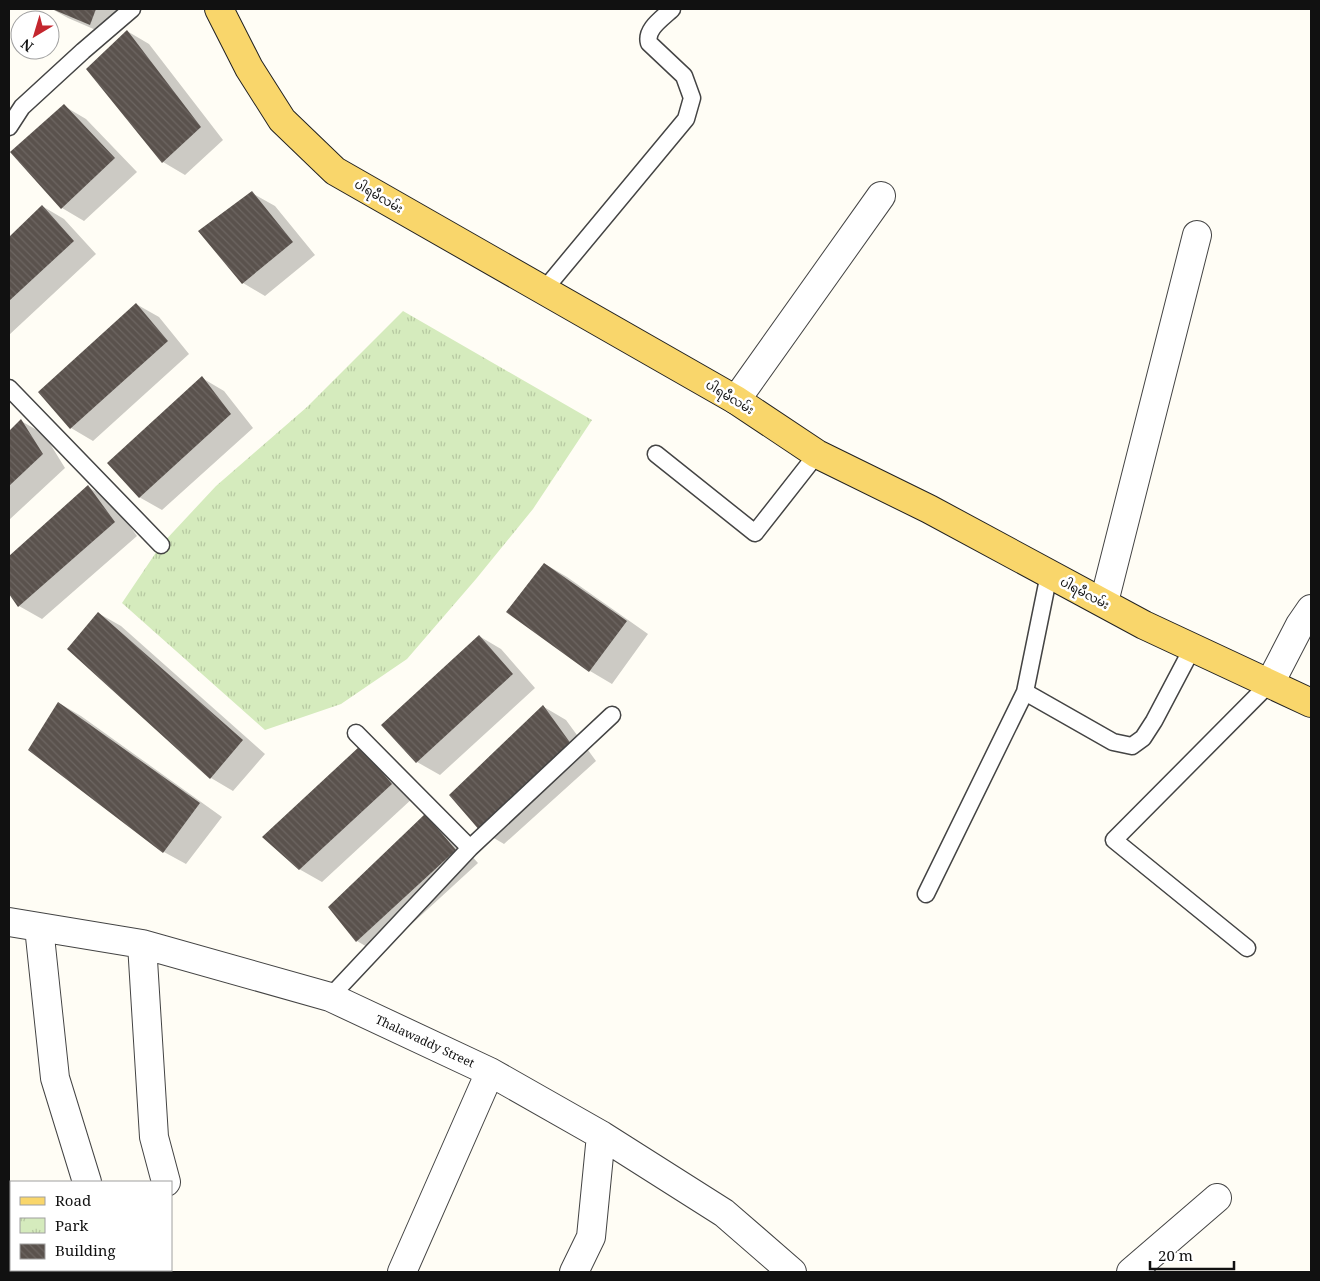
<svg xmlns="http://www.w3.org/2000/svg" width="1320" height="1281" font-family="'Noto Serif','Noto Sans Myanmar',serif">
<defs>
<pattern id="park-tufts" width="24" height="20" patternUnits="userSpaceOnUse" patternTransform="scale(1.25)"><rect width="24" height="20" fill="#d5ebbd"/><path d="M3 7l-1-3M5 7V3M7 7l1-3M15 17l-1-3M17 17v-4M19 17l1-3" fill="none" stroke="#b6c8a1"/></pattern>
<pattern id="building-back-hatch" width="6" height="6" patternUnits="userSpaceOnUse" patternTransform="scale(1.25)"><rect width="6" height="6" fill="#5a524d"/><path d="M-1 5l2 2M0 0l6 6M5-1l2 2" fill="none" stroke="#6d6662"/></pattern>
</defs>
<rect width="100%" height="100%" fill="#fffdf5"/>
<path fill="url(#park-tufts)" d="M 403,311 L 592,420 L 533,509 L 476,579 L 407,659 L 341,704 L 265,730 L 122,603 L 161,545 L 216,486 L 307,407 Z"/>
<path fill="#0003" d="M 52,9 L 124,9 L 112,37 L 68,18 Z
M 127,31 L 149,44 L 223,140 L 185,175 L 163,162 Z
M 64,106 L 86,119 L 137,172 L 84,221 L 62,208 Z
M 252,193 L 275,206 L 315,255 L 265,296 L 243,283 Z
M 42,206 L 64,219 L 96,254 L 9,335 L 9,239 Z
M 136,304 L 159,317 L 189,354 L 93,441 L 71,428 Z
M 202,378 L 224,391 L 253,428 L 162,510 L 139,497 Z
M 21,421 L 44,434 L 65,468 L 9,520 L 9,433 Z
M 88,487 L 111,500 L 137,536 L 42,619 L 19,606 L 9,592 L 9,558 Z
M 545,564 L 567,577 L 648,634 L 612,684 L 590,671 L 508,612 Z
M 98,613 L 121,626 L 265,754 L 233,791 L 211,778 Z
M 479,636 L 501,649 L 535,688 L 440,775 L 417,762 Z
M 59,703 L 81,716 L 222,817 L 186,864 L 164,852 Z
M 544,707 L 566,720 L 596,761 L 504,844 L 482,831 Z
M 360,748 L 414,797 L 322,882 L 299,869 Z
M 425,816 L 447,829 L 478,863 L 379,954 L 357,941 Z"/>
<path fill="url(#building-back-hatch)" d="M 52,9 L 96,9 L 90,25 Z
M 127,30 L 201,127 L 162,163 L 86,69 Z
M 64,104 L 115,158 L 61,209 L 10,152 Z
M 252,191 L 293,242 L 242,284 L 198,231 Z
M 42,205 L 74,241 L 9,301 L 9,237 Z
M 136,303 L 168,341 L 70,429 L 38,392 Z
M 202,376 L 231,414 L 139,498 L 107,463 Z
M 21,419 L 43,454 L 9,486 L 9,431 Z
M 88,485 L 115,522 L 18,607 L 9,594 L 9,556 Z
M 544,563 L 627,621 L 589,672 L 506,612 Z
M 98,612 L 243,740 L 210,779 L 67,649 Z
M 479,635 L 513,674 L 416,763 L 381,725 Z
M 58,702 L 200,803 L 163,853 L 28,750 Z
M 543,705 L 574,748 L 481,832 L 449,795 Z
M 360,746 L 392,784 L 299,870 L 262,837 Z
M 425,814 L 456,850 L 356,942 L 328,907 Z"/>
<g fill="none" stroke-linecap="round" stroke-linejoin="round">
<g stroke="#444" stroke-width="19">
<path id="service" d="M 9,127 L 22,107 L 83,51 L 132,9
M 544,290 L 686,119 L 692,98 L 684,76 L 649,43 C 645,29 663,18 672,9
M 9,388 L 161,545
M 656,454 L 755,533 L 817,454
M 1049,574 L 1025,692 L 1113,742 L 1132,746 L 1143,738 L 1154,721 L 1193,647
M 356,733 L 470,848
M 926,894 L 1025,692
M 1247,948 L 1114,840 L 1270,683
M 330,997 L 470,848 L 612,715"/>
</g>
<g stroke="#444" stroke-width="30">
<path id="minor" d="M 736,400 L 881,196
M 1104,602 L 1197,235
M 1270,683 L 1300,625 L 1311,609
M 9,922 L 142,944 L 330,997 L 490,1072 L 601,1135 L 724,1213 L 792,1272
M 39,927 L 55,1078 L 87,1182
M 142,944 L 154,1137 L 166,1182
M 402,1272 L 490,1072
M 574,1272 L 591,1237 L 601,1135
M 1131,1272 L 1217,1198"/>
</g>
<g stroke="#222" stroke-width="30">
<path id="primary" d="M 219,9 L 249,68 L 282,120 L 335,171 L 736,400 L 817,454 L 929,509 L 1144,625 L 1311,703"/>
</g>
<use href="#service" stroke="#fff" stroke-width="16"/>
<use href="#minor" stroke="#fff" stroke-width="28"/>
<use href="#primary" stroke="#f9d66b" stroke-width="28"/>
</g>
<g text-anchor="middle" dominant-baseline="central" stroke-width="5" stroke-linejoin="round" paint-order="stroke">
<g font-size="12" fill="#111" stroke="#fff">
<text transform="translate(379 196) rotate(30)">ပါရမီလမ်း</text>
<text transform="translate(730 397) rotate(31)">ပါရမီလမ်း</text>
<text transform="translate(1085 593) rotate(28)">ပါရမီလမ်း</text>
<text transform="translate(425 1041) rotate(25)">Thalawaddy Street</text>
</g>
</g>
<rect width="1320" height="1281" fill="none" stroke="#111111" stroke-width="20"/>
<rect x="10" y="1181" width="162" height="90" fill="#ffffff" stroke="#a0a0a0"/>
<rect x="20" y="1197" width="25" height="8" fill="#f9d66b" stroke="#a0a0a0"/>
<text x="55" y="1206" font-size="15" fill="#111111">Road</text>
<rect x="20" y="1218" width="25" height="15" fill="url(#park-tufts)" stroke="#a0a0a0"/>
<text x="55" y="1231" font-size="15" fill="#111111">Park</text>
<rect x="20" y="1244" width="25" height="15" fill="url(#building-back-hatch)" stroke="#a0a0a0"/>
<text x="55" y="1256" font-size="15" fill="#111111">Building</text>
<g transform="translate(35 35) rotate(218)"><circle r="24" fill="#ffffff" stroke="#a0a0a0"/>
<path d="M0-4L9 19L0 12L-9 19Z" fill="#c4262e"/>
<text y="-8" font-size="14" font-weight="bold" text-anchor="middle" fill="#111111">N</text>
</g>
<path d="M1150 1261v8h84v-8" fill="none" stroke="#111111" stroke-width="2.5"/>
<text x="1158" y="1261" font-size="15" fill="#111111" stroke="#ffffff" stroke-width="4" paint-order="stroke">20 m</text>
</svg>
